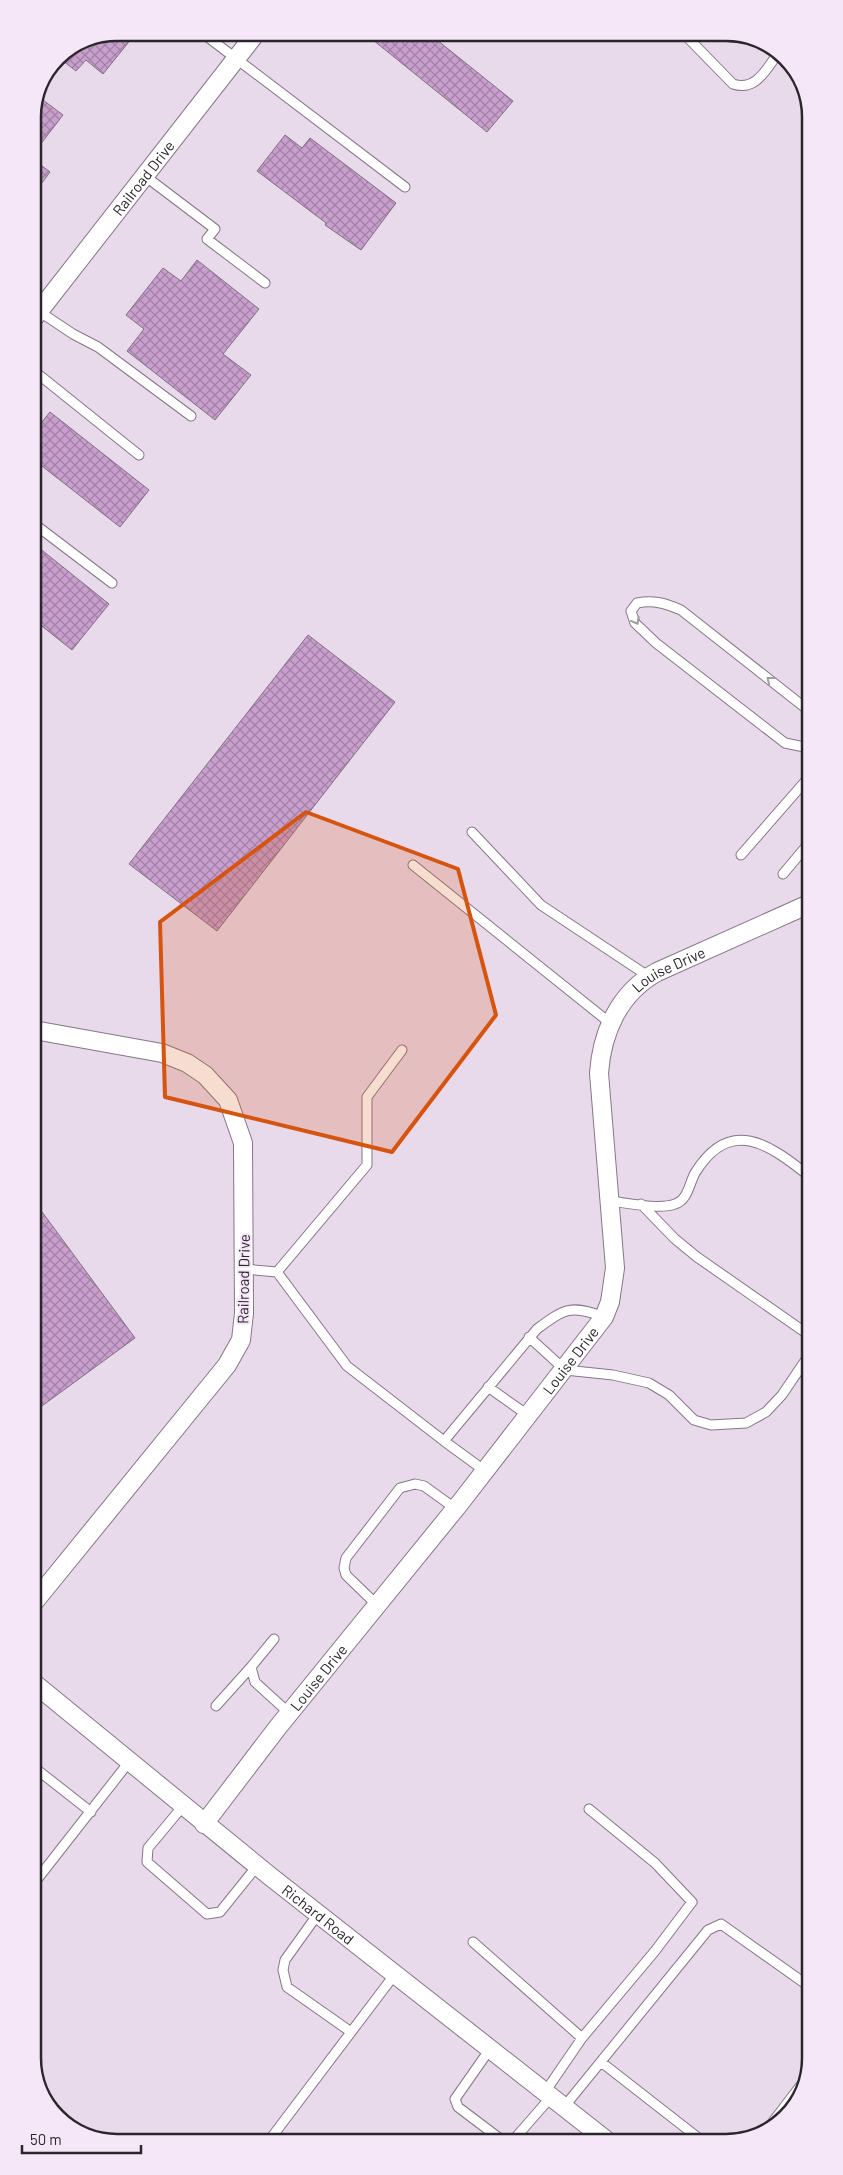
<svg xmlns="http://www.w3.org/2000/svg" width="843" height="2175" font-family="Barlow,sans-serif">
<defs>
<pattern id="building-cross-hatch" width="8" height="8" patternUnits="userSpaceOnUse" patternTransform="scale(1.25)"><rect width="8" height="8" fill="#c99fce"/><path d="M0 0l8 8M0 8l8-8" fill="none" stroke="#a381a7"/></pattern>
</defs>
<rect width="100%" height="100%" fill="#e9daeb"/>
<path fill="url(#building-cross-hatch)" stroke="#7f7281" d="M 368,36 L 432,36 L 513,101 L 487,132 Z
M 128,38 L 132,38 L 103,74 L 86,60 L 76,71 L 58,57 L 85,39 Z
M 39,97 L 63,115 L 33,154 L 33,112 Z
M 285,135 L 302,148 L 310,138 L 396,203 L 361,250 L 325,225 L 326,223 L 257,171 Z
M 33,159 L 50,172 L 33,195 Z
M 197,260 L 259,309 L 223,354 L 251,375 L 215,420 L 127,351 L 144,329 L 126,315 L 163,268 L 181,281 Z
M 50,412 L 149,490 L 120,527 L 33,459 L 33,433 Z
M 33,543 L 109,604 L 72,650 L 33,619 Z
M 308,635 L 395,702 L 217,931 L 129,864 Z
M 34,1201 L 135,1338 L 35,1411 Z"/>
<g fill="none" stroke-linecap="round" stroke-linejoin="round">
<g stroke="#857786" stroke-width="11">
<path id="lane" d="M 686,33 L 687,37 L 733,84 C 756,92 767,68 779,52
M 209,38 L 405,187
M 145,176 L 215,229 L 207,239 L 265,283
M 37,310 L 73,334 L 98,347 L 191,416
M 33,370 L 139,455
M 33,523 L 112,583
M 808,710 L 681,610 C 665,603 654,600 637,603 L 631,611 L 635,623 L 656,643 L 785,743 L 809,748
M 472,832 L 541,905 L 648,976
M 741,855 L 809,777
M 413,865 L 610,1023
M 783,874 L 809,843
M 610,1201 C 627,1203 660,1210 675,1204 C 688,1200 689,1184 695,1173 C 730,1116 769,1144 809,1176
M 641,1204 L 675,1239 L 697,1257 L 809,1335
M 244,1269 L 277,1272 L 347,1366 L 444,1441
M 277,1272 L 367,1165 L 367,1097 L 402,1050
M 529,1337 L 565,1370 L 613,1375 L 649,1383 L 669,1395 L 694,1420 L 711,1425 L 746,1423 L 766,1412 L 782,1395 L 809,1355
M 488,1387 L 529,1416
M 485,1471 L 444,1441 L 537,1329 C 564,1309 571,1304 604,1317
M 377,1605 L 346,1575 L 344,1568 L 346,1558 L 400,1488 L 415,1484 L 424,1486 L 456,1509
M 274,1639 L 251,1667 L 255,1682 L 289,1713
M 216,1706 L 251,1667
M 35,1768 L 91,1812
M 183,1806 L 148,1848 L 147,1862 L 207,1914 L 220,1912 L 257,1866
M 35,1882 L 129,1762
M 318,1914 L 285,1960 L 283,1970 L 287,1987 L 351,2032
M 473,1942 L 582,2038
M 490,2049 L 455,2099 L 458,2107 L 503,2141
M 601,2062 L 701,2140
M 545,2092 L 582,2038 L 655,1951 L 692,1902 L 655,1863 L 589,1809
M 564,2107 L 708,1930 L 721,1924 L 810,1987
M 772,2123 L 801,2085
M 511,2141 L 516,2137 L 551,2097
M 268,2142 L 395,1974"/>
</g>
<g stroke="#857786" stroke-width="20">
<g id="street">
<path id="s1" d="M 33,319 L 253,37"/>
<path d="M 34,1030 L 162,1053 L 187,1063 L 205,1075 L 228,1100 L 243,1143 L 244,1313 L 241,1340 L 227,1365 L 35,1601"/>
<path id="s2" d="M 35,1684 L 271,1877 L 606,2140"/>
<path id="s3" d="M 204,1824 L 278,1727 L 460,1503 L 604,1317 L 610,1302 L 615,1268 L 599,1073 C 602,1032 619,993 657,972 L 809,904"/>
</g>
</g>
<use href="#lane" stroke="#fff" stroke-width="9"/>
<use href="#street" stroke="#fff" stroke-width="18"/>
</g>
<defs><path id="oneway-chevron" d="M-2-3.5L2.5 0L-2 3.5" fill="none" stroke-width="1.6" stroke-linecap="round" stroke-linejoin="round" transform="scale(1.25)"/></defs>
<g stroke="#a09da0">
<use href="#oneway-chevron" transform="translate(636 621) rotate(61)"/>
<use href="#oneway-chevron" transform="translate(770 680) rotate(-142)"/>
</g>
<path fill="#d5540f" fill-opacity="0.2" stroke="#d5540f" stroke-width="4" stroke-linejoin="round" d="M 306,812 L 458,869 L 496,1015 L 392,1152 L 165,1097 L 160,922 Z"/>
<g text-anchor="middle" dominant-baseline="central" stroke-width="4" stroke-linejoin="round" paint-order="stroke">
<g font-size="15" fill="#2b262c" stroke="#f6e7f8">
<text stroke="none"><textPath href="#s1" startOffset="179">Railroad Drive</textPath></text>
<text stroke="none"><textPath href="#s3" startOffset="1025">Louise Drive</textPath></text>
<text transform="translate(243 1279) rotate(-89)">Railroad Drive</text>
<text stroke="none"><textPath href="#s3" startOffset="591">Louise Drive</textPath></text>
<text stroke="none"><textPath href="#s3" startOffset="186">Louise Drive</textPath></text>
<text stroke="none"><textPath href="#s2" startOffset="365">Richard Road</textPath></text>
</g>
</g>
<path d="M0 0H843V2175H0ZM117 41H726A76 76 0 0 1 802 117V2058A76 76 0 0 1 726 2134H117A76 76 0 0 1 41 2058V117A76 76 0 0 1 117 41Z" fill="#f6e7f8" fill-rule="evenodd"/>
<path fill="none" stroke="#2b262c" stroke-width="2.5" d="M117 41H726A76 76 0 0 1 802 117V2058A76 76 0 0 1 726 2134H117A76 76 0 0 1 41 2058V117A76 76 0 0 1 117 41Z"/>
<path d="M22 2145v8h119v-8" fill="none" stroke="#2b262c" stroke-width="2.5"/>
<text x="30" y="2145" font-size="15" fill="#2b262c" stroke="#f6e7f8" stroke-width="4" paint-order="stroke">50 m</text>
</svg>
